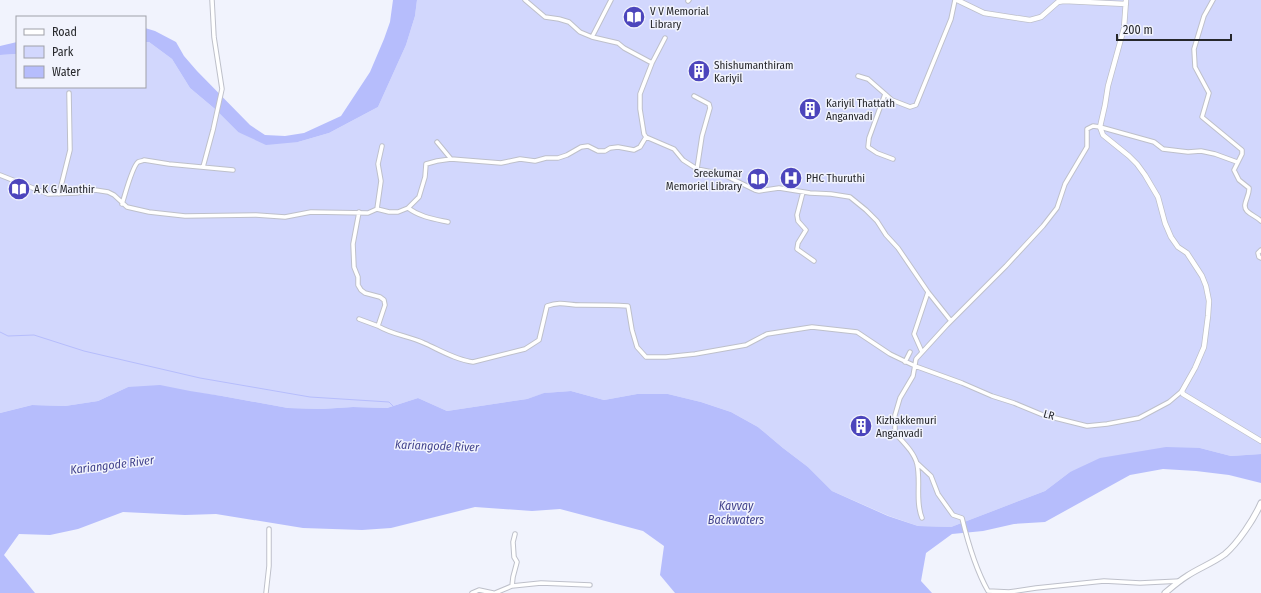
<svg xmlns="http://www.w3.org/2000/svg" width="1261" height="593" font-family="'Fira Sans Condensed',sans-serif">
<rect width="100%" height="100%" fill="#f1f3fd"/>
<path fill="#d2d7fd" d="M 417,0 L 1261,0 L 1261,454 L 1231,456 L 1200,448 L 1070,472 L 1045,491 L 951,527 L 918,526 L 889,516 L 832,491 L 808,467 L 783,448 L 758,427 L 731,412 L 701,402 L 668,394 L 637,394 L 604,400 L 571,391 L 545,393 L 527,399 L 447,411 L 418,398 L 387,408 L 353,407 L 321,409 L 288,408 L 222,396 L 190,392 L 128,387 L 98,401 L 65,406 L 32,405 L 0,413 L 0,55 L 17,54 L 17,87 L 145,87 L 145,42 L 149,42 L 172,59 L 190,88 L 215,109 L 238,132 L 298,142 L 329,133 L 378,107 L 406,45 L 415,16 Z"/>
<path fill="#b6bdfc" d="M 393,0 L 417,0 L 415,16 L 406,45 L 378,107 L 329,133 L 298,142 L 266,145 L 238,132 L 215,109 L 190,88 L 172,59 L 149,42 L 145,42 L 145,28 L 155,31 L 176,42 L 184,56 L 197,71 L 250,125 L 265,135 L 285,136 L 304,133 L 341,116 L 370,72 L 384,39 L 390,22 Z
M 17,42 L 17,54 L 0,55 L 0,46 Z
M 160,385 L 190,391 L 222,396 L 288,408 L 321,409 L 353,407 L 387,408 L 418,398 L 447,411 L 527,399 L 544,393 L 571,391 L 604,400 L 637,394 L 668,394 L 701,402 L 731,412 L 758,427 L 783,448 L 808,467 L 832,491 L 888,516 L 918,526 L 951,527 L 1045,491 L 1070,472 L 1100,458 L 1166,447 L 1200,448 L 1231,456 L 1261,454 L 1261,483 L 1229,475 L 1196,471 L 1163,469 L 1130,475 L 1045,522 L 1014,524 L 983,531 L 952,534 L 926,553 L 921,581 L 932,593 L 675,593 L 660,575 L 664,546 L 643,531 L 560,509 L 532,511 L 475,507 L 391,528 L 362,530 L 303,528 L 216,514 L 185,515 L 123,512 L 78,529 L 50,535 L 19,534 L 4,555 L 35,593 L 0,593 L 0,413 L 32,405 L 65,406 L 98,401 L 128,387 Z"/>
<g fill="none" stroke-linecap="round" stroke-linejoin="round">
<path stroke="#b6bdfc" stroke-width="1" d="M 0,332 L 8,336 L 34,335 L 84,351 L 200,378 L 310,397 L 389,402 L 393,406"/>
<g stroke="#bec0ca" stroke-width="5.5">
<path id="minor" d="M 525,0 L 545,17 L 559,19 L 569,22 L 580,32 L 592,37 L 618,43 L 624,48 L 652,63 L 640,94 L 640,109 L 644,134 L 646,137 L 674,149 L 683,160 L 697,169 L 722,174 L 755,190 L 759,191 L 779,188 L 810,193 L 831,194 L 850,197 L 866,210 L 877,221 L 886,235 L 898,248 L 928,292 L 951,321
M 1213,0 L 1204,16 L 1194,49 L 1195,67 L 1209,93 L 1202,117 L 1242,150 L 1242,154 L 1234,170 L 1239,180 L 1249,188 C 1250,196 1241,205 1247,211 C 1251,215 1257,217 1261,221
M 688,1 L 689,0
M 592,37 L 611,0
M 652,63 L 665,38
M 858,76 L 868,79 L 892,100 L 910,107 L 916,105 L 951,19 L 955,0
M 885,94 L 869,138 L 868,147 L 877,153 L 893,159
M 694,96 L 709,104 L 710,108 L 702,136 L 697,169
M 437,142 L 451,159
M 203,167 L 213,130 L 222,89 L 214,37 L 212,0
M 0,175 L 48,194 L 76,193 L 95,190 L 108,192 L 114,195 L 127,207 L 149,212 L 185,216 L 256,215 L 285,217 L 311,212 L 368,213 L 377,209 L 389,212 L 398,212 L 408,208 L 419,197 L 425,177 L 426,164 L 437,161 L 451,159 L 501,163 L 520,159 L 535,161 L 546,158 L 558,158 L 567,155 L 581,147 L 588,146 L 598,151 L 605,151 L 610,148 L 618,147 L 634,150 L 640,147 L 646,137
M 803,192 L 797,215 L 798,221 L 806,230 L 798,243 L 797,249 L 814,261
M 59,194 L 70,150 L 69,93
M 122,204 C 125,195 132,167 138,162 C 140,161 143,161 144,160 L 169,164 L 233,170
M 408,208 C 420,217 434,219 448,222
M 377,209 L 381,181 L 378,164 L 382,146
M 359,212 L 353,244 L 354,267 L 358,277 L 358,285 L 361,290 L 365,293 L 380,297 L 384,300 L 385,305 L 378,326 C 393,335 409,336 424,343 C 440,350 456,360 473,362 L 525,349 L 539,340 L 547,306 C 562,301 567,305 581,305 C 596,305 612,305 628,306 L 632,330 L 637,347 L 646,357 L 666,357 L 695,354 L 746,345 L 767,334 L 812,327 L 857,332 L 890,354 L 915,366 L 962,383 L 992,396 L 1014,403 L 1043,415 L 1087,426 L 1107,424 L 1139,418 L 1169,402 L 1182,391
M 1261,250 L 1258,253 L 1259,257 L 1261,258
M 359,319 L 378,326
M 922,352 L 914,334 L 928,292
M 905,362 L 910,352
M 917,463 L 931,476 L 938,494 L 953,515 L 962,518 C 968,543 975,568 988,591 L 1009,592 L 1036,588 L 1104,581 L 1140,583 L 1180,581
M 922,518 C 915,501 921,482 917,464 C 914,452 903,442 895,433 L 895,415 L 900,398 L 913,376 L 916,359 L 947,325 L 1006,266 L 1043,226 L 1057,208 L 1065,184 L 1087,147 L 1087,129 L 1093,126 L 1100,127 L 1154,142 L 1163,149 L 1188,152 L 1201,151 L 1215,154 L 1237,162
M 512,586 L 541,583 L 590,585
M 266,593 L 269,566 L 269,529
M 472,593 L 479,590 L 493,593
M 495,593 L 512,586 L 513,577 L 517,562 L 514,557 L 513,542 L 515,534"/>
</g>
<g stroke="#bec0ca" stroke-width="6">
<path id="tertiary" d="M 957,0 L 984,13 L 1030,20 L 1041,17 L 1058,2 L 1064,1 L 1126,4
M 1126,0 L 1124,28 L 1108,86 L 1105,105 L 1100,127 L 1103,135 L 1129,156 L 1137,164 L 1145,175 L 1158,197 L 1165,223 L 1171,237 L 1178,247 L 1187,253 L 1202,276 L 1206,286 L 1209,301 L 1208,316 L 1204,347 L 1195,368 L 1182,391 L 1183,394 L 1261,441"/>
</g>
<g stroke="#bec0ca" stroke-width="7">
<path id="secondary" d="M 1165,593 C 1172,587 1179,581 1187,576 C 1199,568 1213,563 1225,554 C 1238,543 1254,519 1261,503"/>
</g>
<use href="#minor" stroke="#fff" stroke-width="3.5"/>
<use href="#tertiary" stroke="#fff" stroke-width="4.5"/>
<use href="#secondary" stroke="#fff" stroke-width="5"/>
</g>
<defs>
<g id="library-disc" transform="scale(1.15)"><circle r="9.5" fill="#4c45bc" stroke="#f1f3fd"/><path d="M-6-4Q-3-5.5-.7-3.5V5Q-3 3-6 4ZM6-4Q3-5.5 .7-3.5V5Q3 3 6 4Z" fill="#fff"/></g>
<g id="building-disc" transform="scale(1.15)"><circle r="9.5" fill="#4c45bc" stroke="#f1f3fd"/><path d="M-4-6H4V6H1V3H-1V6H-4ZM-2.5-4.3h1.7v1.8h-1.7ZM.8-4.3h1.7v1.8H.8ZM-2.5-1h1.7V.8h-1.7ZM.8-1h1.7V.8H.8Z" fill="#fff"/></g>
<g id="hospital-disc" transform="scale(1.15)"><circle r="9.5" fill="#4c45bc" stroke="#f1f3fd"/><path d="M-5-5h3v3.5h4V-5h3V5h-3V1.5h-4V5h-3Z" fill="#fff"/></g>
</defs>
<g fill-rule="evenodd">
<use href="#library-disc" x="634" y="17"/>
<use href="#building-disc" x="699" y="71"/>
<use href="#building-disc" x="810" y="109"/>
<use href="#hospital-disc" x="791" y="178"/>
<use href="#library-disc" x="758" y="179"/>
<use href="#library-disc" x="19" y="189"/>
<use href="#building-disc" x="861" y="426"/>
</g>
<g text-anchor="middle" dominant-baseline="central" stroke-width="3" stroke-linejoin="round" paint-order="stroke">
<g font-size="11" fill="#26272b" stroke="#f1f3fd" text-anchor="start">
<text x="650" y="11">V V Memorial<tspan x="650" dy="13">Library</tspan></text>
<text x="714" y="65">Shishumanthiram<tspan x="714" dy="13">Kariyil</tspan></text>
<text x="826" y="103">Kariyil Thattath<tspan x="826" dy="13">Anganvadi</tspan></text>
<text x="742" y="173" text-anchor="end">Sreekumar<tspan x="742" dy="13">Memoriel Library</tspan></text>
<text x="806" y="178">PHC Thuruthi</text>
<text x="34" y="189">A K G Manthir</text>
<text x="876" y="420">Kizhakkemuri<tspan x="876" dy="13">Anganvadi</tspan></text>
</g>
<g font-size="11" fill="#26272b" stroke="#f1f3fd">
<text transform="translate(1049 415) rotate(15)">LR</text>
</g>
<g font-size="12" font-style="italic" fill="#42438d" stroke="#f1f3fd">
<text transform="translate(437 446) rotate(2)">Kariangode River</text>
<text transform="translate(112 465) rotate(-7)">Kariangode River</text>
<text x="736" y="506">Kavvay<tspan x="736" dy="14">Backwaters</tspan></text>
</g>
</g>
<rect x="16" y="16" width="130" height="72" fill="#f1f3fd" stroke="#a0a1a9"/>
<rect x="24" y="29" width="20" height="6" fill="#ffffff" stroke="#a0a1a9"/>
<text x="52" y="36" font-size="12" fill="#26272b">Road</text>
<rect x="24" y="46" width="20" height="12" fill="#d2d7fd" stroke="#a0a1a9"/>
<text x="52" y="56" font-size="12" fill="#26272b">Park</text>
<rect x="24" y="66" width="20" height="12" fill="#b6bdfc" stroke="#a0a1a9"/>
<text x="52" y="76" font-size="12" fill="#26272b">Water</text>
<path d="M1117 34v6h114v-6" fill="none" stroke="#26272b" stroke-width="2"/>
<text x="1123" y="34" font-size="12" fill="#26272b" stroke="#f1f3fd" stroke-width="3" paint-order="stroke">200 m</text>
</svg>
